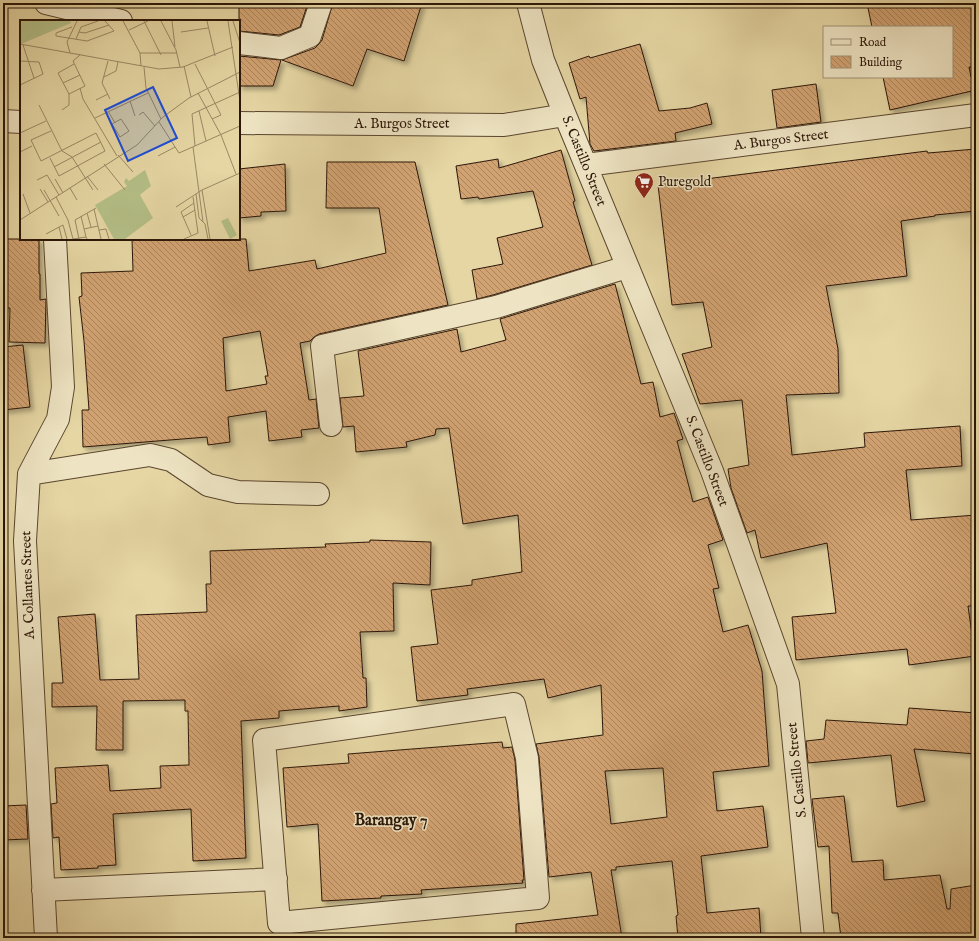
<svg xmlns="http://www.w3.org/2000/svg" width="979" height="941" font-family="'IM FELL English',serif">
<defs>
<pattern id="building-back-hatch" width="6" height="6" patternUnits="userSpaceOnUse"><rect width="6" height="6" fill="#d2a372"/><path d="M-1 5l2 2M0 0l6 6M5-1l2 2" fill="none" stroke="#ab845c"/></pattern>
<filter id="shadow"><feDropShadow dx="3.5" dy="3.5" stdDeviation="2" flood-color="#0004"/></filter>
</defs>
<rect width="100%" height="100%" fill="#e5d6a3"/>
<filter id="stains"><feTurbulence type="fractalNoise" baseFrequency=".005" numOctaves="4"/><feColorMatrix values="0 0 0 0 .2 0 0 0 0 .09 0 0 0 0 .02 0 0 0 .5 -.17"/></filter>
<radialGradient id="worn" r=".72"><stop offset=".6" stop-color="#630" stop-opacity="0"/><stop offset="1" stop-color="#630" stop-opacity=".3"/></radialGradient>
<path fill="url(#building-back-hatch)" stroke="#2c1608" fill-rule="evenodd" filter="url(#shadow)" d="M 239,3 L 308,3 L 300,27 L 279,35 L 239,31 Z
M 333,3 L 422,3 L 404,61 L 367,49 L 353,86 L 282,60 L 315,48 L 319,44 L 322,40 Z
M 867,3 L 976,3 L 976,67 L 969,67 L 971,77 L 976,77 L 976,90 L 890,110 L 883,77 L 952,77 L 952,27 L 872,27 Z
M 640,44 L 659,111 L 690,108 L 707,103 L 712,124 L 675,133 L 676,141 L 594,151 L 590,144 L 586,97 L 580,99 L 569,63 L 589,56 L 590,58 Z
M 239,56 L 281,60 L 273,86 L 239,86 Z
M 816,84 L 821,122 L 777,128 L 772,90 Z
M 976,149 L 976,211 L 935,215 L 935,216 L 901,221 L 907,276 L 826,286 L 838,349 L 839,393 L 786,395 L 792,455 L 865,447 L 864,433 L 960,426 L 962,466 L 906,470 L 911,520 L 976,515 L 976,606 L 968,606 L 975,656 L 909,665 L 907,649 L 796,660 L 792,617 L 836,613 L 827,543 L 761,558 L 755,530 L 747,533 L 731,488 L 728,469 L 749,465 L 742,400 L 700,404 L 682,354 L 712,347 L 703,302 L 672,305 L 658,185 L 927,151 L 928,153 Z
M 561,150 L 575,201 L 573,202 L 592,265 L 493,295 L 477,299 L 472,270 L 503,264 L 497,238 L 543,227 L 533,191 L 479,199 L 478,197 L 461,199 L 456,166 L 498,159 L 499,168 Z
M 327,162 L 415,162 L 448,305 L 319,334 L 314,337 L 310,341 L 300,343 L 309,400 L 316,399 L 319,428 L 301,430 L 302,437 L 269,441 L 266,411 L 228,417 L 230,442 L 208,445 L 207,437 L 83,447 L 82,410 L 89,410 L 84,341 L 79,297 L 82,296 L 81,273 L 133,271 L 132,239 L 246,239 L 249,271 L 315,260 L 317,269 L 386,253 L 379,208 L 326,208 ZM 260,331 L 268,376 L 265,376 L 267,384 L 226,391 L 223,338 Z
M 285,164 L 286,211 L 261,212 L 261,216 L 239,218 L 239,169 Z
M 3,239 L 39,239 L 39,274 L 40,274 L 40,300 L 46,299 L 45,343 L 9,342 L 10,308 L 3,308 Z
M 615,284 L 641,384 L 653,382 L 660,417 L 674,413 L 683,439 L 677,441 L 693,502 L 708,497 L 723,540 L 708,545 L 719,588 L 713,589 L 723,632 L 748,625 L 762,671 L 769,766 L 713,772 L 717,811 L 763,806 L 768,847 L 701,856 L 707,913 L 759,908 L 761,938 L 678,938 L 676,916 L 678,915 L 672,861 L 616,867 L 616,870 L 611,870 L 622,938 L 516,938 L 516,924 L 598,915 L 591,872 L 549,877 L 539,757 L 536,744 L 603,735 L 601,685 L 548,698 L 544,679 L 467,689 L 468,695 L 417,701 L 411,647 L 438,644 L 431,590 L 472,585 L 472,580 L 522,572 L 518,515 L 463,524 L 449,428 L 436,429 L 435,435 L 406,442 L 407,447 L 356,452 L 354,426 L 343,427 L 340,398 L 364,396 L 358,351 L 457,329 L 461,352 L 506,340 L 500,319 ZM 663,768 L 667,817 L 611,824 L 605,771 Z
M 23,345 L 30,407 L 3,410 L 3,347 Z
M 370,540 L 431,542 L 430,585 L 393,583 L 394,631 L 360,632 L 363,678 L 366,678 L 367,707 L 339,711 L 339,706 L 279,711 L 279,718 L 241,721 L 246,858 L 193,861 L 191,809 L 113,814 L 116,865 L 98,866 L 98,868 L 61,870 L 59,837 L 53,838 L 51,804 L 57,803 L 55,768 L 108,765 L 110,791 L 161,788 L 160,766 L 189,765 L 188,711 L 185,711 L 185,700 L 123,701 L 123,750 L 96,750 L 97,706 L 52,707 L 52,683 L 63,683 L 58,617 L 95,614 L 100,680 L 139,679 L 136,615 L 207,612 L 206,584 L 211,584 L 210,551 L 326,547 L 325,544 L 370,542 Z
M 909,708 L 976,713 L 976,754 L 914,749 L 925,801 L 897,807 L 891,755 L 808,763 L 806,741 L 824,739 L 826,720 L 907,725 Z
M 502,742 L 503,748 L 512,747 L 515,760 L 524,880 L 522,880 L 523,883 L 421,890 L 422,894 L 381,896 L 381,898 L 322,901 L 318,824 L 287,827 L 283,768 L 349,763 L 348,754 Z
M 844,796 L 852,862 L 883,860 L 884,880 L 940,875 L 947,909 L 950,909 L 951,889 L 976,885 L 976,938 L 841,938 L 838,913 L 832,913 L 829,846 L 818,847 L 812,799 Z
M 26,805 L 28,839 L 3,840 L 3,806 Z"/>
<g fill="none" stroke-linecap="round" stroke-linejoin="round">
<g stroke="#5a462f" stroke-width="24">
<path id="minor" d="M 46,3 L 121,21
M 528,3 L 543,60 L 565,115 L 712,471 L 788,684 L 813,938
M 239,43 L 281,48 L 310,36 L 321,3
M 3,121 L 21,122
M 239,123 L 504,125 L 565,115
M 586,165 L 976,115
M 331,425 L 322,346 L 496,307 L 627,267
M 29,474 L 150,455 L 171,460 L 208,485 L 238,492 L 318,494
M 514,704 L 527,758 L 538,898 L 279,923 L 264,740 Z
M 43,890 L 276,879
M 46,938 L 25,541 L 29,474 L 58,419 L 63,387 L 55,239"/>
</g>
<use href="#minor" stroke="#eee4c3" stroke-width="22"/>
</g>
<defs>
<g id="supermarket-pin" transform="scale(1)"><path d="M0 17L-7.5 6A9.5 9.5 0 1 1 7.5 6Z" fill="#8f2418" stroke="#eee4c3"/><path d="M-6-5.5h2.5l.6 2H6L4.5 2H-2.5L-4.4-4H-6ZM-1.5 3.2a1.3 1.3 0 1 0 .1 0ZM3 3.2a1.3 1.3 0 1 0 .1 0Z" fill="#fff"/></g>
</defs>
<g fill-rule="evenodd">
<use href="#supermarket-pin" x="644" y="182"/>
</g>
<g text-anchor="middle" dominant-baseline="central" stroke-width="3" stroke-linejoin="round" paint-order="stroke">
<g font-size="14" fill="#2c1608" stroke="#eee4c3">
<text x="402" y="124">A. Burgos Street</text>
<text transform="translate(781 140) rotate(-7)">A. Burgos Street</text>
<text transform="translate(584 161) rotate(68)">S. Castillo Street</text>
<text transform="translate(707 461) rotate(69)">S. Castillo Street</text>
<text transform="translate(28 585) rotate(-92)">A. Collantes Street</text>
<text transform="translate(797 770) rotate(-96)">S. Castillo Street</text>
</g>
<g font-size="14" fill="#2c1608" stroke="#eee4c3" text-anchor="start">
<text x="658" y="182">Puregold</text>
</g>
<g font-size="16" font-weight="bold" fill="#2c1608" stroke="#eee4c3">
<text x="391" y="821">Barangay 7</text>
</g>
</g>
<g transform="translate(20 20)">
<rect width="220" height="220" fill="#e5d6a3"/>
<path d="M 125,150 L 131,166 L 120,175 L 133,198 L 105,219 L 94,219 L 75,185 L 107,166 L 104,162 L 106,158 L 109,161 Z" fill="#b4be86"/>
<path d="M 0,1 L 50,1 L 51,3 L 1,24 Z" fill="#b4be86"/>
<path d="M 208,198 L 217,215 L 210,219 L 201,201 Z" fill="#b4be86"/>
<path fill="none" stroke="#9b8965" stroke-width="1" d="M 103,1 L 120,33 L 121,46M 124,1 L 141,35M 141,1 L 156,30 L 160,47M 152,1 L 155,27M 187,1 L 195,36M 208,1 L 220,81M 213,1 L 220,23M 52,7 L 36,13 L 36,16 L 67,21 L 94,11 L 85,1M 109,10 L 128,1M 59,12 L 65,13 L 89,5M 161,12 L 188,8M 56,19 L 61,7 L 78,1M 0,24 L 139,49 L 163,47 L 213,27M 3,25 L 14,58M 50,33 L 47,22 L 57,1M 120,33 L 157,33M 0,41 L 19,42 L 23,54 L 0,65M 88,41 L 82,63 L 90,79M 175,44 L 201,95 L 192,99M 164,46 L 171,77M 124,47 L 126,68 L 141,99M 84,57 L 96,51 L 98,42M 43,63 L 60,55M 60,68 L 63,79 L 97,136M 178,73 L 201,115 L 216,154M 49,74 L 65,66 L 53,41 L 60,35M 76,80 L 88,74M 110,81 L 115,96M 19,85 L 42,131 L 52,137 L 73,170M 42,90 L 49,85 L 49,74 L 38,53 L 54,44M 88,91 L 95,103M 179,91 L 186,121M 119,95 L 123,92 L 135,106M 75,98 L 128,73M 101,99 L 109,111 L 100,117 L 92,104 ZM 139,102 L 159,133 L 220,106M 0,113 L 26,101M 175,126 L 172,94 L 220,72M 173,127 L 183,202M 0,132 L 12,126M 98,135 L 113,152M 138,136 L 155,127M 30,138 L 39,156 L 85,131 L 76,113 L 21,141 L 11,120 L 31,111M 84,144 L 105,170M 34,147 L 81,122M 67,156 L 78,170M 35,159 L 43,173M 17,160 L 27,155 L 39,175M 50,168 L 57,180M 20,169 L 28,182M 24,170 L 39,196M 182,170 L 190,219M 3,174 L 10,193M 176,174 L 179,198 L 185,204 L 188,219M 36,177 L 48,200 L 53,219M 156,187 L 182,170 L 220,153M 67,193 L 71,207M 61,196 L 66,217M 163,197 L 175,190M 0,200 L 117,125 L 143,97 L 169,78 L 220,52M 78,206 L 81,219M 39,207 L 42,219M 64,209 L 78,206 L 74,189M 79,210 L 86,209 L 89,219M 26,214 L 43,205 L 47,219M 171,215 L 161,192 L 174,183M 53,219 L 66,217 L 67,219M 59,219 L 55,200 L 76,188M 164,219 L 178,213 L 173,177"/>
<path fill="#1d4ed8" fill-opacity="0.15" stroke="#1d4ed8" stroke-width="2" d="M 133,67 L 157,118 L 108,141 L 85,90 Z"/>
<rect width="220" height="220" fill="none" stroke="#2c1608" stroke-width="2"/>
</g>
<rect width="979" height="941" fill="none" stroke="#e5d6a3" stroke-width="16"/>
<rect x="4" y="4" width="971" height="933" fill="none" stroke="#2c1608" stroke-width="2"/>
<rect x="8" y="8" width="963" height="925" fill="none" stroke="#2c1608"/>
<rect x="823" y="26" width="130" height="52" fill="#eee4c3" stroke="#a09278"/>
<rect x="831" y="39" width="20" height="6" fill="#eee4c3" stroke="#a09278"/>
<text x="859" y="46" font-size="12" fill="#2c1608">Road</text>
<rect x="831" y="56" width="20" height="12" fill="url(#building-back-hatch)" stroke="#a09278"/>
<text x="859" y="66" font-size="12" fill="#2c1608">Building</text>
<rect width="100%" height="100%" filter="url(#stains)"/>
<rect width="100%" height="100%" fill="url(#worn)"/>
</svg>
